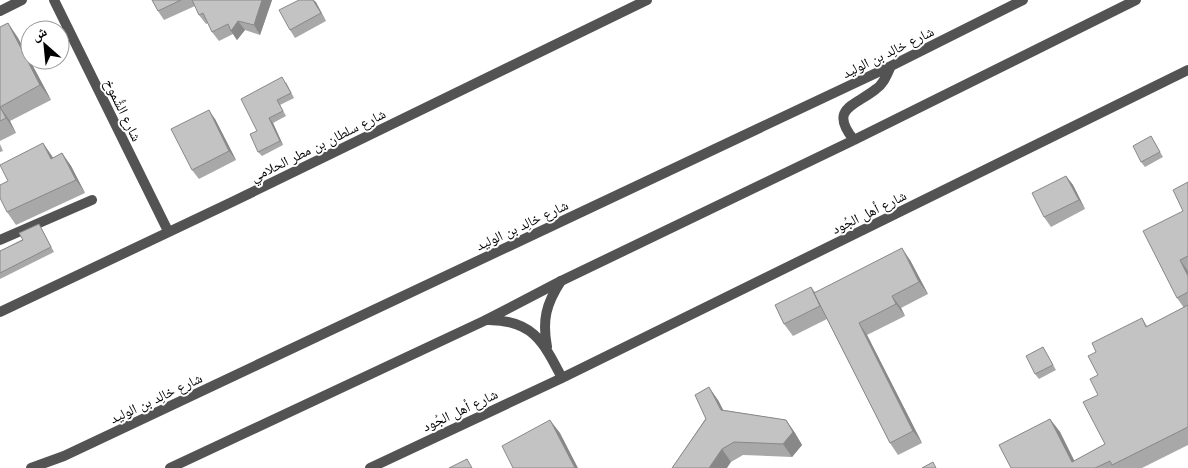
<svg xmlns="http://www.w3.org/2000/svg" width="1188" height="468" font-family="Helvetica,'Noto Naskh Arabic',sans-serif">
<rect width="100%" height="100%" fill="#fff"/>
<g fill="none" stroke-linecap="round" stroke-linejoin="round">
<path stroke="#535353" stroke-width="10" d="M 0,11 L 22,0
M 0,240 L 92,200"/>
<path stroke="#535353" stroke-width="10" d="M 54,0 L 168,231
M 0,312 L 232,202 L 647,0
M 486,320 C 532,319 543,341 562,378
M 547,347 C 542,320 546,304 561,281
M 370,468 L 562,378 L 1188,70"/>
<path stroke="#535353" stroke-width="10" d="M 854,140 C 828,108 855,106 876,89 C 884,84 887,74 891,66
M 31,468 L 64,456 L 891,66 L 1023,0
M 170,468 L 486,320 L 561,281 L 854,140 L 1136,0"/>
</g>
<path fill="#a8a8a8" d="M 152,0 L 272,0 L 260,35 L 245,30 L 237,40 L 233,34 L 219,41 L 212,32 L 208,23 L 206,24 L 199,15 L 195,6 L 164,20 L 158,11 Z
M 299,0 L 314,0 L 326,21 L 295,38 L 290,30 Z
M 8,23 L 18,38 L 51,100 L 10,121 L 16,133 L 0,141 L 0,27 Z
M 286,82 L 294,98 L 280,105 L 286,116 L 273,123 L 283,145 L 262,156 L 258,152 L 257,131 Z
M 215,119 L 236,160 L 199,179 L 192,170 Z
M 1151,136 L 1163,157 L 1145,167 L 1141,162 Z
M 43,143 L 53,158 L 62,153 L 71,166 L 85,193 L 16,225 L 7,212 Z
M 0,144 L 3,151 L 0,152 Z
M 1066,176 L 1073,185 L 1085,209 L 1051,227 L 1044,217 Z
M 1188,182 L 1188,445 L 1142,468 L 1011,468 L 1050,419 L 1060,432 L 1074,461 L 1105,444 L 1098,395 L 1098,375 L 1096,352 L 1142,318 L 1147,326 L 1184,308 L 1177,298 L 1183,211 Z
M 42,229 L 54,252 L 0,279 L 0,251 Z
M 910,260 L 928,294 L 901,308 L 905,316 L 867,335 L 922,443 L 898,455 L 890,443 L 827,319 L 793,336 L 784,324 L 811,287 L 815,292 Z
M 1043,347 L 1056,370 L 1039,379 L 1035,374 Z
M 718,400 L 723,410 L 786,420 L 795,433 L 802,445 L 792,457 L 743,455 L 731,462 L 672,468 Z"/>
<path fill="#888" d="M 262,0 L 272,0 L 260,35 L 254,25 Z
M 313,0 L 316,2 L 326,21 L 321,13 Z
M 238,21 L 245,30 L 237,40 L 231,31 Z
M 8,23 L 18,38 L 51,100 L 40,85 Z
M 0,107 L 10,121 L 16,133 L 6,118 Z
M 209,110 L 215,119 L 236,160 L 229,151 Z
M 269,118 L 273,123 L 283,145 L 280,141 Z
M 43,143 L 52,156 L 60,172 L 51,159 Z
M 62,153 L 71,166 L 85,193 L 76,180 Z
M 1066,176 L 1073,185 L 1085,209 L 1079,200 Z
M 902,248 L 910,260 L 928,294 L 919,282 Z
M 1180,260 L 1188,271 L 1188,276 Z
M 892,296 L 901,308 L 905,316 L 896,304 Z
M 859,323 L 867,335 L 922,443 L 913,431 Z
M 709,387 L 718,400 L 730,423 L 721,410 Z
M 1050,419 L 1060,432 L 1078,468 L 1072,462 Z
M 550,420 L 560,433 L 578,468 L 575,468 Z
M 786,420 L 795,433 L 802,445 L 792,457 L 783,444 Z
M 722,449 L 731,462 L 727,468 L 709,468 Z"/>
<path fill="#c3c3c3" stroke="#888" d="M 152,0 L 181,0 L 158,11 Z
M 192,0 L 262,0 L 254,25 L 238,21 L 231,31 L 228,24 L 212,32 L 203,13 L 199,15 Z
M 299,0 L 313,0 L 321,13 L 290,30 L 279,10 Z
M 8,23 L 40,85 L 0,107 L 0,27 Z
M 282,77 L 291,93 L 277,100 L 283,111 L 269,118 L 280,141 L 258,152 L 250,134 L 257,131 L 241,99 Z
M 0,107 L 6,118 L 0,121 Z
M 209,110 L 229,151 L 192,170 L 171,129 Z
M 1151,136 L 1160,152 L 1141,162 L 1133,146 Z
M 43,143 L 51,159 L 62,153 L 76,180 L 7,212 L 0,198 L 0,185 L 8,181 L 0,165 Z
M 1066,176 L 1079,200 L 1044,217 L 1032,193 Z
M 1188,182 L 1188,256 L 1180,260 L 1188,276 L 1188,292 L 1177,298 L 1143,231 L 1183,211 L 1173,190 Z
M 39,224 L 51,247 L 0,273 L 0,251 L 23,240 L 19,233 Z
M 902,248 L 919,282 L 892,296 L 896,304 L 859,323 L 913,431 L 890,443 L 814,293 Z
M 811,287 L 820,306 L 784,324 L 775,305 Z
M 1188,305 L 1188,427 L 1112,465 L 1110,461 L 1095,468 L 1011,468 L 999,445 L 1050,419 L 1072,462 L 1105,444 L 1083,402 L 1098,395 L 1090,379 L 1098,375 L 1088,356 L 1096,352 L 1092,343 L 1142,318 L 1146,327 Z
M 1043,347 L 1053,365 L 1035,374 L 1026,356 Z
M 709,387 L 721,410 L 786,420 L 793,432 L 783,444 L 734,442 L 722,449 L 709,468 L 672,468 L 706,419 L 695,395 Z
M 550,420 L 575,468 L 513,468 L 502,446 Z
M 467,459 L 472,468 L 449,468 Z
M 933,462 L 936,468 L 922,468 Z"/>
<g text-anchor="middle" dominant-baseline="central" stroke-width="4" stroke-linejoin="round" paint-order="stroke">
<g font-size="14" fill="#000" stroke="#fff">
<text transform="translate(888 52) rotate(-26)">شارع خالِد بن الوليد</text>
<text transform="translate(123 110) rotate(64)">شارع الشُّموخ</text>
<text transform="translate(318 145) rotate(-26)">شارع سلطان بن مطر الحلامي</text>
<text transform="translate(869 212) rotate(-26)">شارع أهل الجُود</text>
<text transform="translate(522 225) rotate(-25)">شارع خالِد بن الوليد</text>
<text transform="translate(156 398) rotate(-25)">شارع خالِد بن الوليد</text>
<text transform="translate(460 410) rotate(-25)">شارع أهل الجُود</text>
</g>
</g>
<g transform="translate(45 45) rotate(333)"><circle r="24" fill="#ffffff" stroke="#999999"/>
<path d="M0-4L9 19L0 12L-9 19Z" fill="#000000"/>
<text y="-8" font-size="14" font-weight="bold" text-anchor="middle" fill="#000000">ش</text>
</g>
</svg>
